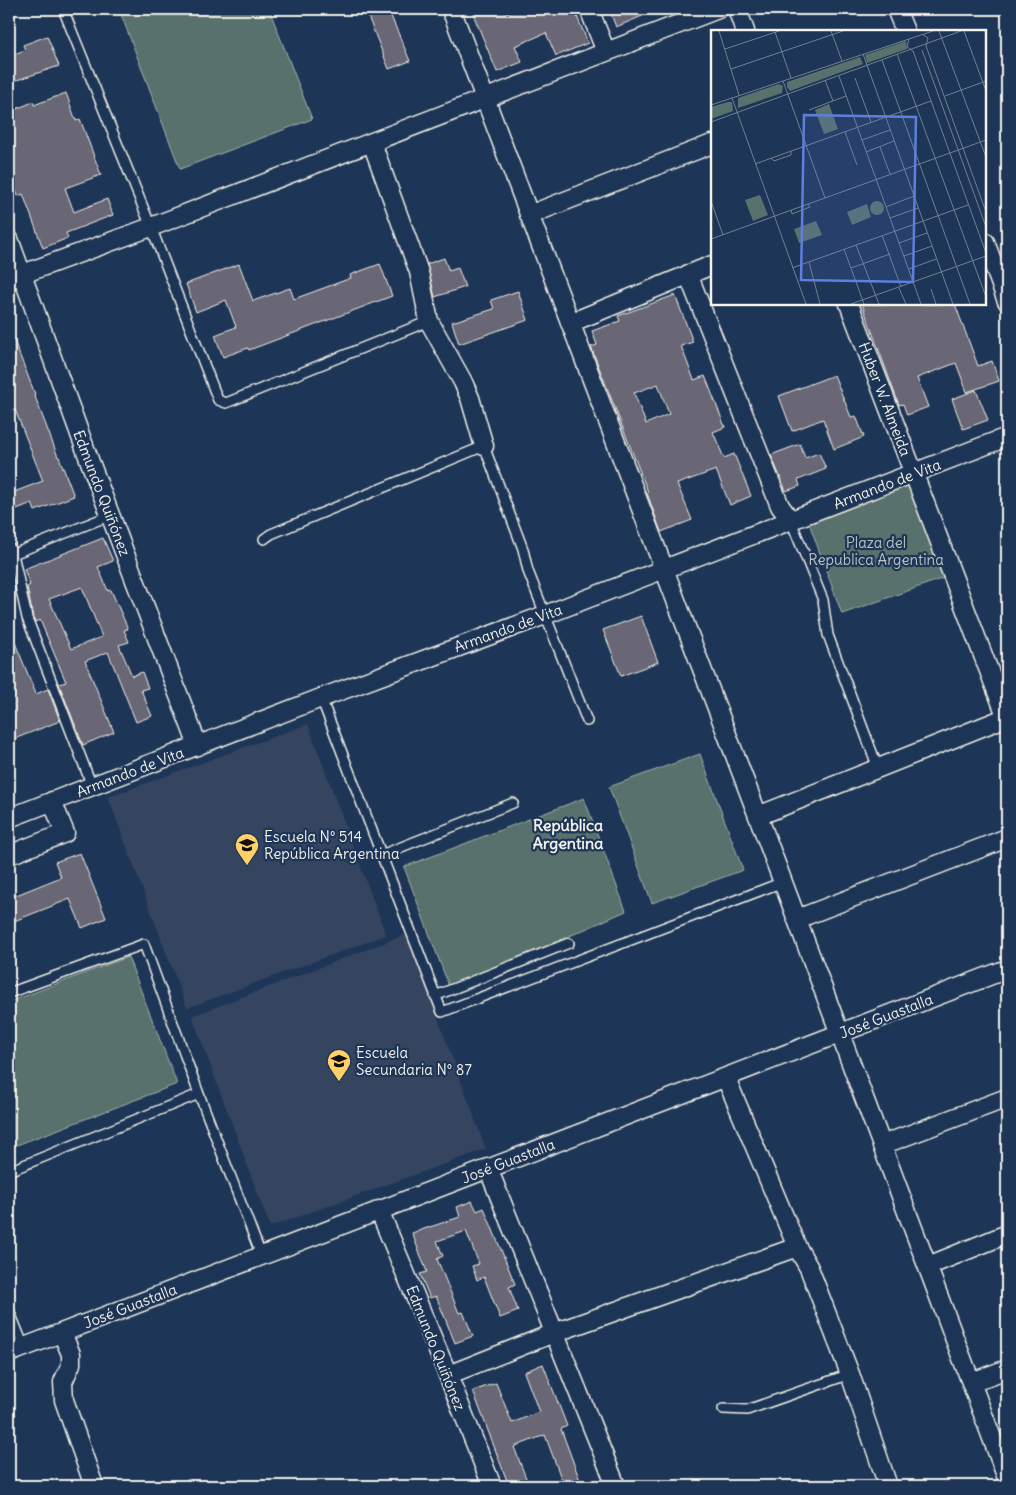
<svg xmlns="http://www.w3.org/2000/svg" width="1016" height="1495" font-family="Delius,sans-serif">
<rect width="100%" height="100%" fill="#1d3557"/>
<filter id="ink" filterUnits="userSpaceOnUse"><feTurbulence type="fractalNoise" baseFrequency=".02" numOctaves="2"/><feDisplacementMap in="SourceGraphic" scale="10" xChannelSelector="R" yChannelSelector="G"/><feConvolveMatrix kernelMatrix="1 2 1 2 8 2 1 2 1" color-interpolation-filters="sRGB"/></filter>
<g filter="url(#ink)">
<path fill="#344460" d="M 308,724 L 386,935 L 187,1008 L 108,797 Z
M 407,934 L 486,1149 L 270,1227 L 192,1016 Z"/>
<path fill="#58716d" stroke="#a6b1aa" d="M 119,9 L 269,9 L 312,119 L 180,169 Z
M 910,485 L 944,578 L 842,614 L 809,523 Z
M 700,754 L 743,870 L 652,903 L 609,787 Z
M 584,798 L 626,911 L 450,989 L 404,867 Z
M 128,957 L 177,1084 L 9,1148 L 9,1002 Z"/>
<path fill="#696674" stroke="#f4f1e8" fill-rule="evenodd" d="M 365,9 L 388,9 L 410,61 L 389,69 Z
M 471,9 L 504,9 L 506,13 L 516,9 L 574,9 L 588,43 L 556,56 L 546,33 L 515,46 L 522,62 L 497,72 Z
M 609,9 L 659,9 L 616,27 Z
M 47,36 L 59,66 L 11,82 L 9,75 L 9,56 L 25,50 L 23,45 Z
M 66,93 L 76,121 L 80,119 L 101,175 L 65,188 L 74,212 L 107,199 L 113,215 L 66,233 L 68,238 L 43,248 L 23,194 L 18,196 L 9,172 L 9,112 L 33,102 L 34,105 Z
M 444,258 L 449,271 L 458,268 L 465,287 L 435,297 L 427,264 Z
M 239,264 L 253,301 L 290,288 L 294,299 L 351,278 L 350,275 L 380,264 L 392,296 L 249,350 L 248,348 L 223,357 L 215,335 L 236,327 L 226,300 L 196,312 L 186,284 Z
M 518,291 L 528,320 L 459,344 L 452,322 L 494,309 L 491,300 Z
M 675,295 L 693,342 L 681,346 L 694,380 L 705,376 L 725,427 L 713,432 L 724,458 L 734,454 L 751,496 L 730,505 L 716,470 L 677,484 L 692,520 L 661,532 L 647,493 L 648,492 L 591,347 L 597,345 L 592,331 L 620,321 L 618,316 ZM 658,384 L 669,414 L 646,424 L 634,393 Z
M 862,304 L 955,304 L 978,366 L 992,361 L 999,381 L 967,392 L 956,363 L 917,378 L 928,407 L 907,415 L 903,404 L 899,405 Z
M 9,328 L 35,394 L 34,394 L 58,457 L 59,457 L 74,496 L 35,511 L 32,503 L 9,512 L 9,494 L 43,481 L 12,402 L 9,404 Z
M 834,375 L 851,417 L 856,416 L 864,437 L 834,449 L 823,419 L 792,431 L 779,396 Z
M 976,390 L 988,420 L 963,429 L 952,399 Z
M 800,444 L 805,458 L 819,453 L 826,469 L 798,480 L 800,486 L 786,491 L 771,455 Z
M 103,538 L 113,561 L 98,567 L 108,591 L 111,590 L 128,629 L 124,630 L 129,642 L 119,645 L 132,676 L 142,672 L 148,688 L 141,690 L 152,716 L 136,722 L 108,652 L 85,661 L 114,732 L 83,745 L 59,684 L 66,682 L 40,620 L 35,622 L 33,616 L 27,587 L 30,585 L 24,569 ZM 82,587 L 102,637 L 71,649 L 49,599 Z
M 641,616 L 658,662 L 621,676 L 603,630 Z
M 9,628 L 36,694 L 48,689 L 60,721 L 9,741 Z
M 80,853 L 106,918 L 82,928 L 70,899 L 9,923 L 9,898 L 61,877 L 55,862 Z
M 472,1201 L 477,1211 L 484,1208 L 515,1284 L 509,1287 L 518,1311 L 500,1318 L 484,1277 L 477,1280 L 472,1266 L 479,1264 L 466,1231 L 437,1241 L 443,1256 L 437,1259 L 459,1313 L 463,1312 L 473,1336 L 455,1343 L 436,1296 L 430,1298 L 420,1274 L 427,1272 L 412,1233 L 460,1217 L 457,1207 Z
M 543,1364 L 567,1426 L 561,1429 L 582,1486 L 564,1486 L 545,1435 L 514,1447 L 529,1486 L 509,1486 L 473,1391 L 496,1383 L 512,1423 L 539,1412 L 524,1372 Z"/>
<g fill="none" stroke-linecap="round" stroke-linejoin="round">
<g stroke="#f4f1e8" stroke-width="12">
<path id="lane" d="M 63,9 L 151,227 L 218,400 L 226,403 L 429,321
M 791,521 L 823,600 L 828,635 L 878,768
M 264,539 L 271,534 L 484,446 L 523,549 L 528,571 L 587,721
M 9,547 L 13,554 L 27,618 L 92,786
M 13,554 L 111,515
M 321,698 L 442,1012 L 783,882
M 381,855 L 513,803
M 9,993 L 144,944 L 199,1094 L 261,1255
M 435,996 L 569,943
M 9,1171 L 199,1094
M 9,1310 L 24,1347
M 723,1409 L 747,1410 L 850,1374"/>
</g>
<g stroke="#f4f1e8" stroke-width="21">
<path id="street" d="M 451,9 L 758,816 L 1007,1478
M 589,9 L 606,52
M 737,9 L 745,31
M 896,9 L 905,31
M 372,143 L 419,272 L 429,321 L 463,382 L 470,398 L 484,446
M 529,215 L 712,144
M 9,239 L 90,462 L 198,746
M 985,242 L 1007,301
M 688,274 L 780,506 L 791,521
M 9,279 L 151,227 L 718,9
M 849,304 L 1007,718
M 570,323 L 712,265
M 758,816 L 1007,717
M 9,818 L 321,698 L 545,615 L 1007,437
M 9,855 L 65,833 L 52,801
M 797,919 L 1007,838
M 726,1078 L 797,1247 L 809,1268 L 850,1374 L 888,1486
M 882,1145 L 1007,1098
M 488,1168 L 616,1486
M 379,1210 L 448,1375 L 492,1486
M 928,1266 L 1007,1234
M 62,1333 L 71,1354 L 71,1364 L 63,1382 L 64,1400 L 94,1486
M 9,1353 L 1007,969
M 448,1375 L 554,1333 L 797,1247
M 972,1382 L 1007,1369"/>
</g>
<use href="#lane" stroke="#1d3557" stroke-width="9"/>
<use href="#street" stroke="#1d3557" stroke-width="18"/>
</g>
</g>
<defs>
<g id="school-pin" transform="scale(1.25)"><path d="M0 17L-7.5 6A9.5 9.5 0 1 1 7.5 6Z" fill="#ffd166" stroke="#1d3557"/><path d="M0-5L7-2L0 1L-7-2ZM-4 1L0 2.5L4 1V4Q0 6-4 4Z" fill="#111"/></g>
</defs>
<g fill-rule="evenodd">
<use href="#school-pin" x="247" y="845"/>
<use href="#school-pin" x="339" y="1061"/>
</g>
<g text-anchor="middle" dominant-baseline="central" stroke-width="4.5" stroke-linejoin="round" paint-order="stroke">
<g font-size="15" fill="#f4f1e8" stroke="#1d3557">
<text transform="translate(885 399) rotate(69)">Huber W. Almeida</text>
<text transform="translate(887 484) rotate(-21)">Armando de Vita</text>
<text transform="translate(102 493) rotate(69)">Edmundo Quiñónez</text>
<text transform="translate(508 628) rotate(-20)">Armando de Vita</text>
<text transform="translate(130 772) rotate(-21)">Armando de Vita</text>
<text transform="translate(886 1016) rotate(-21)">José Guastalla</text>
<text transform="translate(508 1161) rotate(-21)">José Guastalla</text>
<text transform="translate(130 1306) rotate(-21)">José Guastalla</text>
<text transform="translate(436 1348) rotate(68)">Edmundo Quiñónez</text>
</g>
<g font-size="15" fill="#bdc4bd" stroke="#1d3557">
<text x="876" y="542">Plaza del<tspan x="876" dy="17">Republica Argentina</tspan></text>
</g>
<g font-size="15" fill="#f4f1e8" stroke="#1d3557" text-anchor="start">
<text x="264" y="836">Escuela Nº 514<tspan x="264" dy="17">República Argentina</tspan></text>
<text x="356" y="1052">Escuela<tspan x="356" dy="17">Secundaria Nº 87</tspan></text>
</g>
<g font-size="16" font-weight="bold" fill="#f4f1e8" stroke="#1d3557">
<text x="568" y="825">República<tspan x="568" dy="18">Argentina</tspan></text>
</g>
</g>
<g transform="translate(711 30)">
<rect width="275" height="275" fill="#1d3557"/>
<path d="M 195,11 L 196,19 L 156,33 L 154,25 ZM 149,27 L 152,34 L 79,61 L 76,57 L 76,52 ZM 68,54 L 72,56 L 71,63 L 27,78 L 27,68 ZM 17,72 L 21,72 L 22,81 L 0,89 L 0,77 ZM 118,74 L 127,99 L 113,104 L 104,80 ZM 49,165 L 57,185 L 42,191 L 34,170 ZM159 178a7 7 0 1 1 14 0a7 7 0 1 1-14 0ZM 156,174 L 160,187 L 141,195 L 136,182 ZM 105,191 L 111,205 L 88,213 L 83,199 Z" fill="#58716d"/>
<path fill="none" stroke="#738091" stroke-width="1" d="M 8,1 L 28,65M 120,1 L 131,31M 228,1 L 275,127M 253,1 L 275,61M 64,2 L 80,48M 211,4 L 217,8 L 215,16 L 275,182M 198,9 L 196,17 L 202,21 L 275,223M 14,19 L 68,1M 211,20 L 275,197M 152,24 L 242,274M 186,24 L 275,267M 171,30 L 259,274M 20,39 L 132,1M 128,46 L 210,274M 144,48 L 160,92M 114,50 L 122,71M 72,51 L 114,168M 234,66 L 275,51M 21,68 L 95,274M 0,75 L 222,1M 98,80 L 135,66M 0,92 L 250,1M 134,102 L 146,135M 151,110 L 179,100M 169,117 L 179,144M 155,122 L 183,111M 60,128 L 63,131 L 80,125 L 80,121M 44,134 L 220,71M 0,171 L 12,205M 175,177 L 203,166M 80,180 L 81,184 L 99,177 L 97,174M 179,188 L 207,178M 171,205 L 190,257M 0,209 L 275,110M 188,213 L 216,203M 145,215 L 168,274M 133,219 L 153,274M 193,226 L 221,216M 98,232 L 109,274M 81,238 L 257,175M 140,238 L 179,224M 198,239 L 225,229M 188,258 L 195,274M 220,259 L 225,274M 140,274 L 275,226"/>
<path fill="#5e7fdd" fill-opacity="0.15" stroke="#5e7fdd" stroke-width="2.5" d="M 93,85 L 205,87 L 202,252 L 90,250 Z"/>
<rect width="275" height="275" fill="none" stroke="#f4f1e8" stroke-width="2.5"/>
</g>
<rect width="1016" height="1495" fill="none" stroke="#1d3557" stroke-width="30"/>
<rect x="15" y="15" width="986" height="1465" fill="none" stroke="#f4f1e8" stroke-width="2" filter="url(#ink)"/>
</svg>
